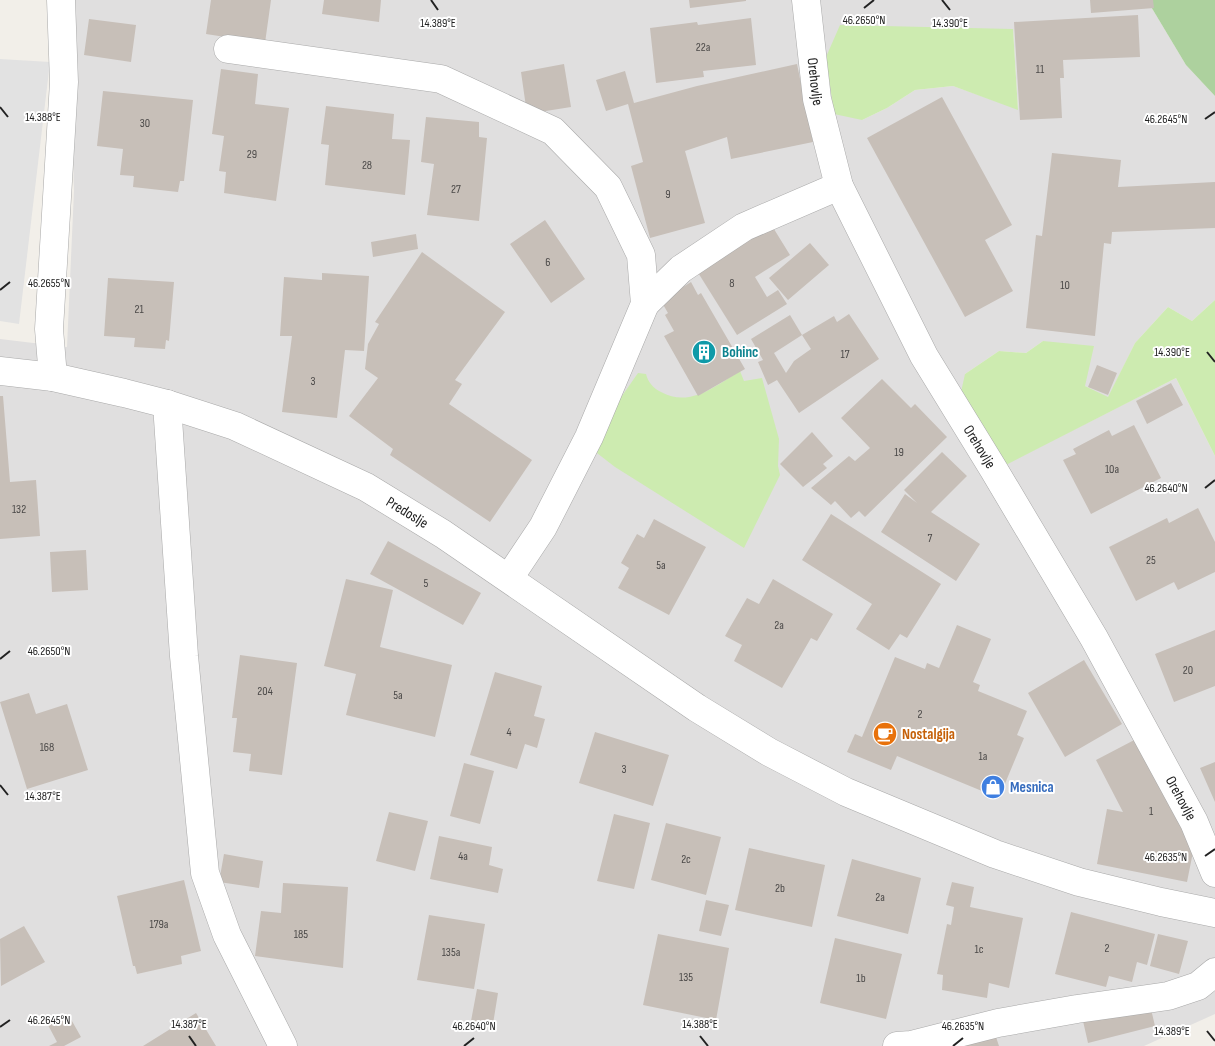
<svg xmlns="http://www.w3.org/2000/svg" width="1215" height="1046" font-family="'Sofia Sans Condensed',sans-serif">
<rect width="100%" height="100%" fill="#f2efe9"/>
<path fill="#e0dfdf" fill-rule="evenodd" d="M 69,0 L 1147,0 L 1186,65 L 1215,96 L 1215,300 L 1192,321 L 1168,307 L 1135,343 L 1108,398 L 1085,386 L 1043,341 L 1026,353 L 999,351 L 965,374 L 1002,466 L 1176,378 L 1215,456 L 1215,1014 L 1144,1046 L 0,1046 L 0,339 L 67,347 L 74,191 ZM 1013,29 L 1018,109 L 953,86 L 915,90 L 887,108 L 862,120 Z"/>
<path fill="#cdebb0" d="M 840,25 L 1013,29 L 1018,110 L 953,86 L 915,90 L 887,108 L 862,120 L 834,114 L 826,57 Z
M 1215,300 L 1215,456 L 1176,378 L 1002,467 L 961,392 L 965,374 L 999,351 L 1026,353 L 1043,341 L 1094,346 L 1085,386 L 1108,397 L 1135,343 L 1168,307 L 1192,321 Z
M 740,371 L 744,381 L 762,378 L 779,439 L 778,466 L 780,475 L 744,548 L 615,467 L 593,450 L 617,403 L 638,373 L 646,374 C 648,382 653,388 661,392 C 690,408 715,386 740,371 Z"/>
<path fill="#add19e" d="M 1147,0 L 1215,0 L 1215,96 L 1186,65 Z"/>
<path fill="#e2e2e2" d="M 0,59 L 50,62 L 19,324 L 0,321 Z"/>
<path fill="#c7bfb8" d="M 211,0 L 271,0 L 265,43 L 206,34 Z
M 324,0 L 381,0 L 379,22 L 322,14 Z
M 689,0 L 746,0 L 746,1 L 690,8 Z
M 1090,0 L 1153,0 L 1154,8 L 1091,13 Z
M 1138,15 L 1140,57 L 1063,60 L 1064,78 L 1060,78 L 1062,118 L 1020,120 L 1014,22 Z
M 751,18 L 756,65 L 703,71 L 704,77 L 656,83 L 650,28 L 697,22 L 698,25 Z
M 89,19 L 136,25 L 131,62 L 84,55 Z
M 564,64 L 571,107 L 527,114 L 521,72 Z
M 797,64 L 813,142 L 731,159 L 727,137 L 685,151 L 705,223 L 650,238 L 631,166 L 643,162 L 628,104 L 606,111 L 596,80 L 625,71 L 634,103 L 697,86 Z
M 221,69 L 258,74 L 255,104 L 289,108 L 276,201 L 224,193 L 226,172 L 219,171 L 224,136 L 212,134 Z
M 103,91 L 193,100 L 184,181 L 180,181 L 178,192 L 133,187 L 134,176 L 120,175 L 123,149 L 97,146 Z
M 942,97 L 1012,225 L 985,240 L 1013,291 L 965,317 L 867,138 Z
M 326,106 L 394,114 L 392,139 L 410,140 L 405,195 L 325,185 L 329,145 L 321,144 Z
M 426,117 L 479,122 L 479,137 L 487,138 L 479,221 L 427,215 L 434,164 L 421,162 Z
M 1052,153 L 1121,160 L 1118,187 L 1215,182 L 1215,228 L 1112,232 L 1111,244 L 1104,243 L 1095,336 L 1026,328 L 1036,235 L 1042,236 Z
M 545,220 L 585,279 L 551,303 L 510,244 Z
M 769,221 L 790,255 L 755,277 L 767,297 L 778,290 L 787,304 L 737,335 L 697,271 Z
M 416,234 L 418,249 L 373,257 L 371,242 Z
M 810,243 L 829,265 L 788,300 L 769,278 Z
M 422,252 L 505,312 L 455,380 L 462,384 L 449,404 L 532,460 L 490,522 L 390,455 L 393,449 L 349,416 L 378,378 L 365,369 L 368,344 L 379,324 L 375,322 Z
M 322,273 L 369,276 L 364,351 L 345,350 L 337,418 L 282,412 L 292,336 L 280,336 L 284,277 L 322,280 Z
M 108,278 L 174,282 L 169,341 L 166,340 L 165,349 L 134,347 L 135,338 L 104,336 Z
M 691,282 L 698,295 L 701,293 L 745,369 L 698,396 L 664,336 L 674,331 L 665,315 L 668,313 L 661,301 Z
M 849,314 L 879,359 L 799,413 L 777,380 L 768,385 L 758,362 L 763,360 L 751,339 L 790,315 L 802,335 L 774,353 L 786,373 L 794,361 L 811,349 L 802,335 L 834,316 L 837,322 Z
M 1097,365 L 1117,373 L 1108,395 L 1088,387 Z
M 882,379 L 911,408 L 915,404 L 947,437 L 865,517 L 859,511 L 851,518 L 835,501 L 831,505 L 811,488 L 849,456 L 855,461 L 870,448 L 841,418 Z
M 1171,383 L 1183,405 L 1147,424 L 1136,401 Z
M 0,396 L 3,396 L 10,482 L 36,480 L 40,536 L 0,539 Z
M 1134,425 L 1161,478 L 1091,514 L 1063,460 L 1076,454 L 1073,449 L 1109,430 L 1112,436 Z
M 812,432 L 833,456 L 823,464 L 827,468 L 803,487 L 780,464 Z
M 942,452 L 967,476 L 931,512 L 980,544 L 956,581 L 881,532 L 905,494 L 917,503 L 904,490 Z
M 1198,508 L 1215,542 L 1215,572 L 1178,590 L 1174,582 L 1136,601 L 1109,547 L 1167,518 L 1169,523 Z
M 831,514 L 941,584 L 907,638 L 900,634 L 889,650 L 856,629 L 872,604 L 802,560 Z
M 654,519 L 706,547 L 669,615 L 618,588 L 629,568 L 621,563 L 637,534 L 644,538 Z
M 388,541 L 481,593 L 463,625 L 370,574 Z
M 86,550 L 88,590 L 52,592 L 50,552 Z
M 346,579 L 393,590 L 380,647 L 452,665 L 435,737 L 346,715 L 356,674 L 324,666 Z
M 773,579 L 833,614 L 817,641 L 811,638 L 782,688 L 734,661 L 742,645 L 725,636 L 747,598 L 759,604 Z
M 957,625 L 991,639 L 973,682 L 980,685 L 978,691 L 1027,711 L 1017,735 L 1024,738 L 999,798 L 897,756 L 891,770 L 847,752 L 855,734 L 862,737 L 895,657 L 925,669 L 927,663 L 939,668 Z
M 1215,630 L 1215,686 L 1174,702 L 1155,654 Z
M 240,655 L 297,663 L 282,775 L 249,771 L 251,754 L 233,752 L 237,718 L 232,718 Z
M 1084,660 L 1122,724 L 1065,757 L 1028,693 Z
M 495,672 L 542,686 L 534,716 L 545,719 L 537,748 L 525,744 L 517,769 L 470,755 Z
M 29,693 L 36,714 L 67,704 L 88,770 L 27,789 L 0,702 Z
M 595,732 L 669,755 L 653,806 L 579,783 Z
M 1140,737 L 1195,842 L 1187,882 L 1097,864 L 1107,809 L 1123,812 L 1096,760 Z
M 1215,762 L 1215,802 L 1200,768 Z
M 464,763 L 494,771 L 480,824 L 450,816 Z
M 389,812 L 428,821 L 415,871 L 376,861 Z
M 614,814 L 650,823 L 634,889 L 597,881 Z
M 666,823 L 721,837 L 706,895 L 651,880 Z
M 439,836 L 492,847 L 489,865 L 503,869 L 498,893 L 430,879 Z
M 749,848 L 825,865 L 812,927 L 735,910 Z
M 224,854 L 263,861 L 259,888 L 219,882 Z
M 852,859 L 921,878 L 908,934 L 837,916 Z
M 184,880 L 201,951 L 181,956 L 182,964 L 137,974 L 135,966 L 133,966 L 117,896 Z
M 952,882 L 974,887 L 970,907 L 1023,918 L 1009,988 L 989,983 L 987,998 L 942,990 L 943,975 L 937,974 L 947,924 L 951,925 L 954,907 L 946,905 Z
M 283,883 L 348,887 L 343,968 L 255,956 L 261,911 L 281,913 Z
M 706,900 L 729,905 L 721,936 L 699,931 Z
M 1071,912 L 1155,934 L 1147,965 L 1137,962 L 1132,982 L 1109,976 L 1106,987 L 1055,974 Z
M 429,915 L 485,924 L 474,989 L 417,980 Z
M 24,926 L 45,962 L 1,986 L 0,939 Z
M 658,934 L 729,948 L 716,1020 L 643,1005 Z
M 1158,934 L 1188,941 L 1179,974 L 1150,966 Z
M 835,938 L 902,954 L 886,1019 L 820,1003 Z
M 477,989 L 498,993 L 493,1024 L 471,1021 Z
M 1151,1009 L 1155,1026 L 1088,1043 L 1083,1021 Z
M 196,1013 L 216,1046 L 143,1046 Z
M 68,1014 L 81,1037 L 64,1046 L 49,1046 L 57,1042 L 48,1025 Z
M 993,1028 L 999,1046 L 944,1046 Z"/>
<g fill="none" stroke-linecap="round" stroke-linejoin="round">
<g stroke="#a9a9a9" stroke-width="29">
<g id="minor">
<path id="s1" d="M 806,0 L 817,99 L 839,186 L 924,356 L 994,470 L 1094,638 L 1194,822 L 1215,873"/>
<path d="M 228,49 L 441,79 L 553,131 L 608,187 L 641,255 L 645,304 L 589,437 L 543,527 L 509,578"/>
<path d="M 645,304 L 681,269 L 744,227 L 839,186"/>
<path id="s2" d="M 0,371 L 53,377 L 124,393 L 167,404 L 235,426 L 366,487 L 443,534 L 697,708 L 769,752 L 846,792 L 995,854 L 1079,882 L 1161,902 L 1215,913"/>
<path d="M 53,377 L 49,329 L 64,82 L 61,0"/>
<path d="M 167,404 L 184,656 L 205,873 L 227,935 L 283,1046"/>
<path d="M 897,1046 L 911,1045 L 998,1023 L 1077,1009 L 1168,996 L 1198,986 L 1215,972"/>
</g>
</g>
<use href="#minor" stroke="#fff" stroke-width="28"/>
</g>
<path fill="none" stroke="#222" stroke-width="2" d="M 431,0 L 438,10M 942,0 L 950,10M 864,8 L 874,0M 0,107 L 8,117M 1205,119 L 1215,112M 0,290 L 10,282M 1207,352 L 1215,362M 1205,488 L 1215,480M 0,659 L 10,651M 0,785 L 8,795M 1205,856 L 1215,849M 0,1027 L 10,1020M 1207,1031 L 1215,1041M 189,1036 L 196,1046M 700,1036 L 708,1046M 464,1046 L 474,1038M 953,1046 L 963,1038"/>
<defs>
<g id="building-disc" transform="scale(1.25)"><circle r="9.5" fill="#0f9aa8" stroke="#fff"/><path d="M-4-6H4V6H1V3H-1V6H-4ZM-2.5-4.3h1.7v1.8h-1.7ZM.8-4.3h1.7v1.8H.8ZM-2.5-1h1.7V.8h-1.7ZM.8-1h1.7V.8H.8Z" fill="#fff"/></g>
<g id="cafe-disc" transform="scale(1.25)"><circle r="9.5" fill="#e8710a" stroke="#fff"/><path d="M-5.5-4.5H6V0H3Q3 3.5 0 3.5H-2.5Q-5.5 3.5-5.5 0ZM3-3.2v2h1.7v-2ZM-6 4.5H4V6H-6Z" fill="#fff"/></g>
<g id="shop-disc" transform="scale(1.25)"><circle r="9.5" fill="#3f7fe0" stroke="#fff"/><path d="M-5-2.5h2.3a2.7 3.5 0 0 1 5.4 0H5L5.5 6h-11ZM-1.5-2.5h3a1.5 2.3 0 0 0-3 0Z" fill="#fff"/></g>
</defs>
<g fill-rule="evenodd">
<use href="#building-disc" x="704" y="352"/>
<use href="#cafe-disc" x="885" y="734"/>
<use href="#shop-disc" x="993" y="787"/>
</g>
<g text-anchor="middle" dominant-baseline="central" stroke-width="4" stroke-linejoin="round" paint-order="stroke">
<g font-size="12" fill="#4b4948">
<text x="703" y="47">22a</text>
<text x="1040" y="69">11</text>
<text x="145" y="123">30</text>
<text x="252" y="154">29</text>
<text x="367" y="165">28</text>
<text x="456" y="189">27</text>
<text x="668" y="194">9</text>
<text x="548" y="262">6</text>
<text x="732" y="283">8</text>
<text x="1065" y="285">10</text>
<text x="139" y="309">21</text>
<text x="845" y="354">17</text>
<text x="313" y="381">3</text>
<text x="899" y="452">19</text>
<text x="1112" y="469">10a</text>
<text x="19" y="509">132</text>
<text x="930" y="538">7</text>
<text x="1151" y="560">25</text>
<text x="661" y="565">5a</text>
<text x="426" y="583">5</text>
<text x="779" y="625">2a</text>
<text x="1188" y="670">20</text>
<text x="265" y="691">204</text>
<text x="398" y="695">5a</text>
<text x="920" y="714">2</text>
<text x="509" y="732">4</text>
<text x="47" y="747">168</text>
<text x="983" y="756">1a</text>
<text x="624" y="769">3</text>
<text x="1151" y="811">1</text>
<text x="463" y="856">4a</text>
<text x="686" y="859">2c</text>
<text x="780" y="888">2b</text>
<text x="880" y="897">2a</text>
<text x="159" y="924">179a</text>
<text x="301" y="934">185</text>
<text x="1107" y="948">2</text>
<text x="979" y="949">1c</text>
<text x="451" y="952">135a</text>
<text x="686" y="977">135</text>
<text x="861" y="978">1b</text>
</g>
<g font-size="15" fill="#222" stroke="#fff">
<text stroke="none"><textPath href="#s1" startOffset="82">Orehovlje</textPath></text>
<text stroke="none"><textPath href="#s1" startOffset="486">Orehovlje</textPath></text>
<text stroke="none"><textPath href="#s2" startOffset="435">Predoslje</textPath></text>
<text stroke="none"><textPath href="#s1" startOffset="891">Orehovlje</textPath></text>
</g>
<g font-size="15" font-weight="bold" fill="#0d838f" stroke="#fff" text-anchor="start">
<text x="722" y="352">Bohinc</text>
</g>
<g font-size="15" font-weight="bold" fill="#c56008" stroke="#fff" text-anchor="start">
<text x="902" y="734">Nostalgija</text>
</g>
<g font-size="15" font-weight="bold" fill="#366cbe" stroke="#fff" text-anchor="start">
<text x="1010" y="787">Mesnica</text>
</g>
</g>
<g font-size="12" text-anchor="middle" fill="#222" stroke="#fff" stroke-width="4" stroke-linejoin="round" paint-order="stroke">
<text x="864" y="24">46.2650°N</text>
<text x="438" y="27">14.389°E</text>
<text x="950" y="27">14.390°E</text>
<text x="43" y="121">14.388°E</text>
<text x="1166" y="123">46.2645°N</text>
<text x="49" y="287">46.2655°N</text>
<text x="1172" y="356">14.390°E</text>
<text x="1166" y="492">46.2640°N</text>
<text x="49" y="655">46.2650°N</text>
<text x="43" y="800">14.387°E</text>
<text x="1166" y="861">46.2635°N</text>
<text x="49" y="1024">46.2645°N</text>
<text x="189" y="1028">14.387°E</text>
<text x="700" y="1028">14.388°E</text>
<text x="474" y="1030">46.2640°N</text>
<text x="963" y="1030">46.2635°N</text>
<text x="1172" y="1035">14.389°E</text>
</g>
</svg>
